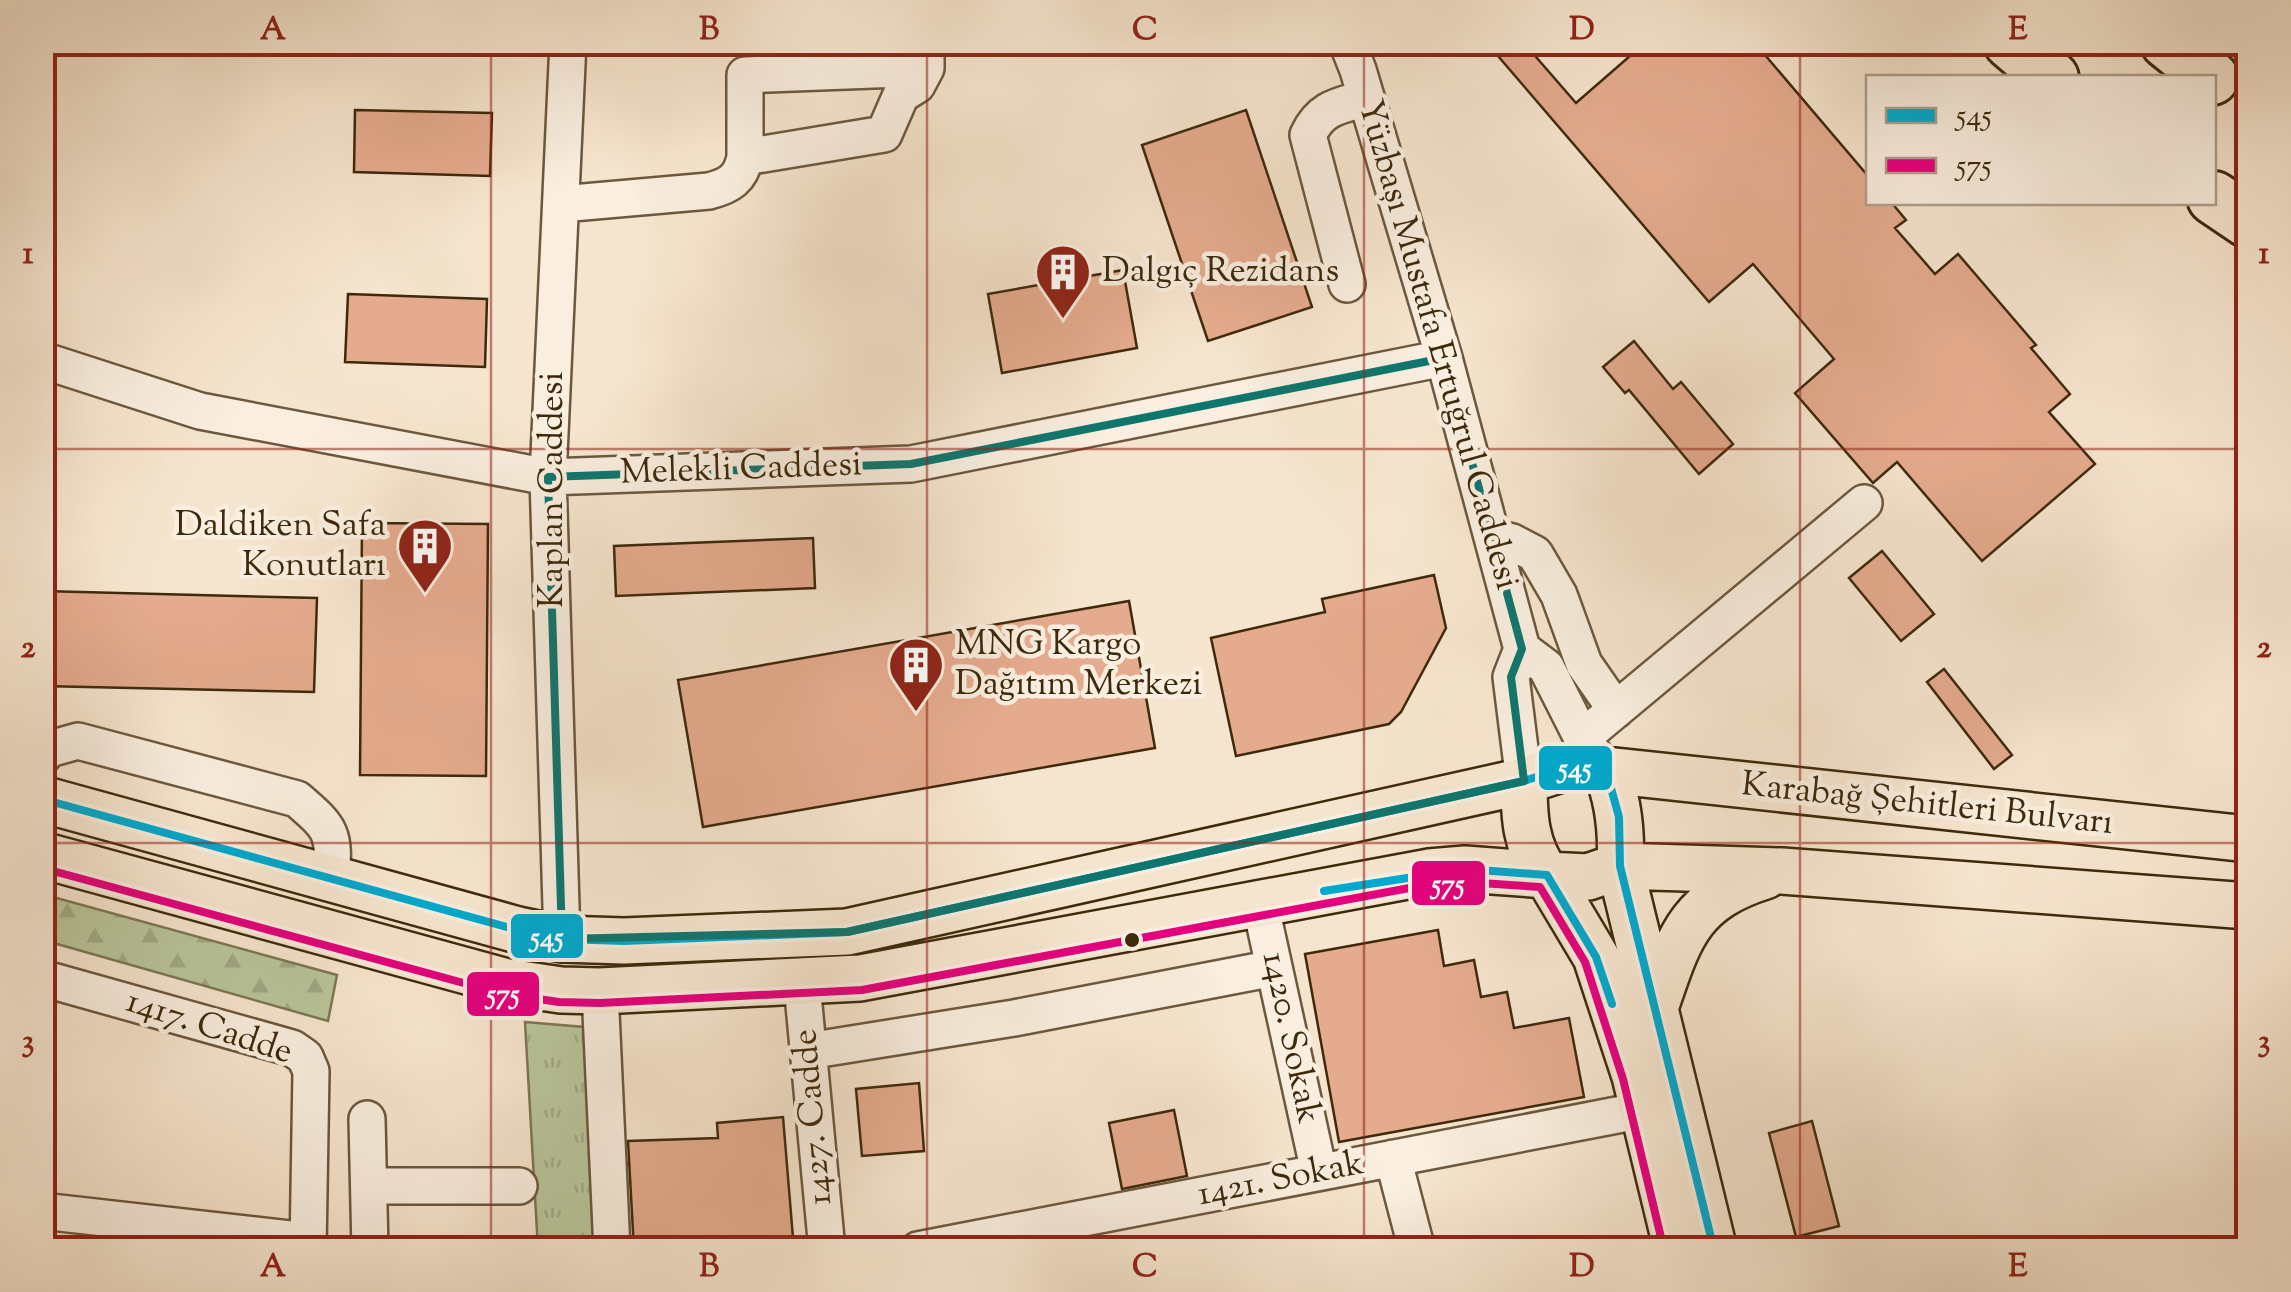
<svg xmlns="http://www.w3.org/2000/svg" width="2291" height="1292" font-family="'Sorts Mill Goudy',serif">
<defs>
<pattern id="forest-firs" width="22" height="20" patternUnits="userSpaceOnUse" patternTransform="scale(2.5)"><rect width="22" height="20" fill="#b9c59b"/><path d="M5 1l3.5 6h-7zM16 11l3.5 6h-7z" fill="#a0a984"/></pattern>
<pattern id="park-tufts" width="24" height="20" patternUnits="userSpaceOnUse" patternTransform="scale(2.5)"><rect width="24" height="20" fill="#b9c59b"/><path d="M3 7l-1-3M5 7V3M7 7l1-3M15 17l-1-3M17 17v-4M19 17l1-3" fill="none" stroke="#a0a984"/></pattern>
</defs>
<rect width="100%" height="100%" fill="#f6e5ce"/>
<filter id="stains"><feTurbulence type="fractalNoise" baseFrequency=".002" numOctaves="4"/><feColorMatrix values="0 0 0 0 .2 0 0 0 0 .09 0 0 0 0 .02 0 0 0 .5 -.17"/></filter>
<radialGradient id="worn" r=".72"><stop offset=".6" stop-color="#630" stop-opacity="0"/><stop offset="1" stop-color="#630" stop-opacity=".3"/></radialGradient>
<path fill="url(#forest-firs)" stroke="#7c7753" stroke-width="2.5" d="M 42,894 L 337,975 L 328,1021 L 43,940 Z"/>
<path fill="url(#park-tufts)" stroke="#7c7753" stroke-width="2.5" d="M 525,1022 L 584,1027 L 599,1249 L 538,1249 Z"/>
<path fill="#e5ab8e" stroke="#3e290b" stroke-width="2.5" d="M 1486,42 L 1523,42 L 1576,103 L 1646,42 L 1754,42 L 1868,176 L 1868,202 L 1891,202 L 1906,220 L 1895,228 L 1935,274 L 1958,254 L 2036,345 L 2031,348 L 2070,394 L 2049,412 L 2095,464 L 1982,561 L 1897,462 L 1873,483 L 1795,393 L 1834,359 L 1753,264 L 1709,302 Z
M 355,110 L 492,113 L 490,176 L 354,172 Z
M 1246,110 L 1312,307 L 1208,341 L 1142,145 Z
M 1123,270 L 1137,348 L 1002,373 L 988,294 Z
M 348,294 L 487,299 L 485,367 L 345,362 Z
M 1634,341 L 1673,389 L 1681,382 L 1733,444 L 1699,474 L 1629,390 L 1625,393 L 1603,367 Z
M 362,523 L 488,524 L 486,776 L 360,775 Z
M 813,538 L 815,588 L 616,596 L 614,546 Z
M 1882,551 L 1934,614 L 1901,641 L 1849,578 Z
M 1434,575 L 1446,628 L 1401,712 L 1389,724 L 1236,756 L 1211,638 L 1325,612 L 1322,599 Z
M 42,591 L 317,598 L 314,692 L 42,686 Z
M 1129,601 L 1155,748 L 703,827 L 678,680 Z
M 1944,669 L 2012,755 L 1994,769 L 1927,682 Z
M 1438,930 L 1444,966 L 1474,960 L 1481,997 L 1507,992 L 1514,1028 L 1569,1018 L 1584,1097 L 1339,1142 L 1305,954 Z
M 919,1083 L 924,1151 L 862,1156 L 856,1089 Z
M 1174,1110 L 1187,1176 L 1122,1189 L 1109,1123 Z
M 783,1117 L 794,1250 L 634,1250 L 628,1141 L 718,1138 L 717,1123 Z
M 1812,1121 L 1839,1226 L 1796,1237 L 1769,1133 Z"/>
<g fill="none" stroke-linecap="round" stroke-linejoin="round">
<g stroke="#6c583c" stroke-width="40">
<path id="minor" d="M 1347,42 L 1358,70 L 1444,358 L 1522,649
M 745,157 L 884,134 L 901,95 L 917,85 L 926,68 L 926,42
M 561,204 L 709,191 C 729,186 741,179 745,157 L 745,75 L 926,68
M 1347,284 L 1308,135 C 1321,107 1339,106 1366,98
M 42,360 L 200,411 L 548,477 L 911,464 L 1444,358
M 1492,537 L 1512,542 L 1535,554 L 1559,595 L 1584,664 L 1616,710
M 1582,738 L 1864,503
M 42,757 L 49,749 L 78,741 L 297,799 C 332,829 335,833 331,879
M 1524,781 L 1511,677 L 1522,649 L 1546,667 L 1582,738 L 1596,757
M 1260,903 L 1319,1172
M 562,939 L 548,477 L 568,42
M 42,978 L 292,1048 L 305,1057 L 311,1071 L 308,1250
M 802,984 L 827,1250
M 600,991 L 612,1250
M 808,1051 L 1014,1018 L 1274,968
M 367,1119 L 370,1250
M 1393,1158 L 1417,1250
M 369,1186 L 519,1186
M 42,1211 L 308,1241
M 918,1250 L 1643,1110"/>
</g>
<g stroke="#3e290b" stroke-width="50">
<path id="major" d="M 1606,770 L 2248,839
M 1524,781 C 1524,816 1525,846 1547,875 L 1588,877 L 1620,866 L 1782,871 L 2248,906
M 42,799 L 518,930 L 562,939 L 624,941 L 847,932 L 1524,781 L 1567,767 L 1606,770 C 1619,801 1622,832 1620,866 L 1714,1250
M 42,855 L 507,982 L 561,990 L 600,991 L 860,978 L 1429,872 L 1465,869 L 1547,875 L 1596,957 L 1635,1076 L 1677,1250
M 1655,1008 C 1679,938 1688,900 1765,876"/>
</g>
<g stroke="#3e290b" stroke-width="58">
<path id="highway" d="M 2010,42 L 2052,78
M 2167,42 L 2212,78
M 2214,198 L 2248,221"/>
</g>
<use href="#minor" stroke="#f9eedf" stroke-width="35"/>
<use href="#major" stroke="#f6e5ce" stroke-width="45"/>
<use href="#highway" stroke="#f6e5ce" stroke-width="52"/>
<g stroke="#f9eedf" stroke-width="15">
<path id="bus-1" d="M 42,799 L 518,930 L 562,939 L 624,941 L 847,932 L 1524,781 L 1567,767 L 1606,770 L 1619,817 L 1620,866 L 1714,1250
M 1324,891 L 1465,869 L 1547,875 L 1596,957 L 1612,1004"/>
</g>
<g stroke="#f9eedf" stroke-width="15">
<path id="bus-2" d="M 42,868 L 504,994 L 559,1002 L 600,1003 L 862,990 L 1431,884 L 1465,882 L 1540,887 L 1585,962 L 1623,1079 L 1664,1250"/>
</g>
<use href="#bus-1" stroke="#00a9ce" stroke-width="8"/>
<use href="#bus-2" stroke="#e5007d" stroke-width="8"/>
</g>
<path fill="none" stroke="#0f766e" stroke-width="8" stroke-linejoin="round" d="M 1444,358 L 1522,649 L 1511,677 L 1524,781 L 847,932 L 562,939 L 548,477 L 911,464 Z"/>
<path fill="none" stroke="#8f2418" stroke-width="2.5" stroke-opacity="0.55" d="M 491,42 L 491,1250M 927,42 L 927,1250M 1364,42 L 1364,1250M 1800,42 L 1800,1250M 42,449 L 2248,449M 42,843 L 2248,843"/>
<defs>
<g id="building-pin" transform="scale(2.875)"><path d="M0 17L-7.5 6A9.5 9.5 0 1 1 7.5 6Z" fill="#8f2418" stroke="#f9eedf"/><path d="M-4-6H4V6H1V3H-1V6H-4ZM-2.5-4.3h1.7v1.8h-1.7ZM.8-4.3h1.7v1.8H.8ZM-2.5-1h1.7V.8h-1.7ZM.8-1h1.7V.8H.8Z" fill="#fff"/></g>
</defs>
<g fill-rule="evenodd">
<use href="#building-pin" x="1063" y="272"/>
<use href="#building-pin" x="425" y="546"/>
<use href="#building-pin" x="916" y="665"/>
</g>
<circle fill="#3e290b" stroke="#f9eedf" stroke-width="4" cx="1132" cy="940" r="9"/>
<g text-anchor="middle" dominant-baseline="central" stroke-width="9" stroke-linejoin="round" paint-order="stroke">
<g font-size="35" fill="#3e290b" stroke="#f9eedf" text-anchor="start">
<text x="1102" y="272">Dalgıç Rezidans</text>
<text x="386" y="526" text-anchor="end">Daldiken Safa<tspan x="386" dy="40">Konutları</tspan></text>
<text x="955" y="645">MNG Kargo<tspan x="955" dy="40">Dağıtım Merkezi</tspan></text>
</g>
<g font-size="35" fill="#3e290b" stroke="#f9eedf">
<text transform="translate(1437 345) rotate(74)">Yüzbaşı Mustafa Ertuğrul Caddesi</text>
<text transform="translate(741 470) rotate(-2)">Melekli Caddesi</text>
<text transform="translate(553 490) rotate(-90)">Kaplan Caddesi</text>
<text transform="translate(1927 805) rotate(6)">Karabağ Şehitleri Bulvarı</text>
<text transform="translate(209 1028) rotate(18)">1417. Cadde</text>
<text transform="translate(1290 1038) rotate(78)">1420. Sokak</text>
<text transform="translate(814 1117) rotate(-95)">1427. Cadde</text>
<text transform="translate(1281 1180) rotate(-11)">1421. Sokak</text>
</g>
</g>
<g stroke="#f9eedf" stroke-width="4">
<rect x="1537" y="744" width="77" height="48" rx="10" fill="#00a9ce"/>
<rect x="1410" y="859" width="77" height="48" rx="10" fill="#e5007d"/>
<rect x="509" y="912" width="76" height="48" rx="10" fill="#00a9ce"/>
<rect x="465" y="970" width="76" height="48" rx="10" fill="#e5007d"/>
</g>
<g font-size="28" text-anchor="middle" font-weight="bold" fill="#fff">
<text x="1575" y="777">545</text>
<text x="1448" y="893">575</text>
<text x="547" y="946">545</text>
<text x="503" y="1003">575</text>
</g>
<rect width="2291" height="1292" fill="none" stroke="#f6e5ce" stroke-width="110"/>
<rect x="1866" y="75" width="350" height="130" fill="#f9eedf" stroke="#ae9f8a" stroke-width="2.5"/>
<rect x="1886" y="108" width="50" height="15" fill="#00a9ce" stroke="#ae9f8a" stroke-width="2.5"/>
<text x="1956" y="125" font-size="30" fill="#3e290b">545</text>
<rect x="1886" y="158" width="50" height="15" fill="#e5007d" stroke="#ae9f8a" stroke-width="2.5"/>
<text x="1956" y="175" font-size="30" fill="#3e290b">575</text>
<rect x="55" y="55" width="2181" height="1182" fill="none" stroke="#8f2418" stroke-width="4"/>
<g font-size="32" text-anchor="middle" font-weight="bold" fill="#8f2418">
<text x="273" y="39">A</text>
<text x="709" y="39">B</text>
<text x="1145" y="39">C</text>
<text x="1582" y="39">D</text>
<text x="2018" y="39">E</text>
<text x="28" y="263">1</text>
<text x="2264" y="263">1</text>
<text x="28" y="657">2</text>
<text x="2264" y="657">2</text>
<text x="28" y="1051">3</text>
<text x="2264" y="1051">3</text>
<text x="273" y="1276">A</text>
<text x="709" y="1276">B</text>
<text x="1145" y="1276">C</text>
<text x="1582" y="1276">D</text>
<text x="2018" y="1276">E</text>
</g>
<rect width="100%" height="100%" filter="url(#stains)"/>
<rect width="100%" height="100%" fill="url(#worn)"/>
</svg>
